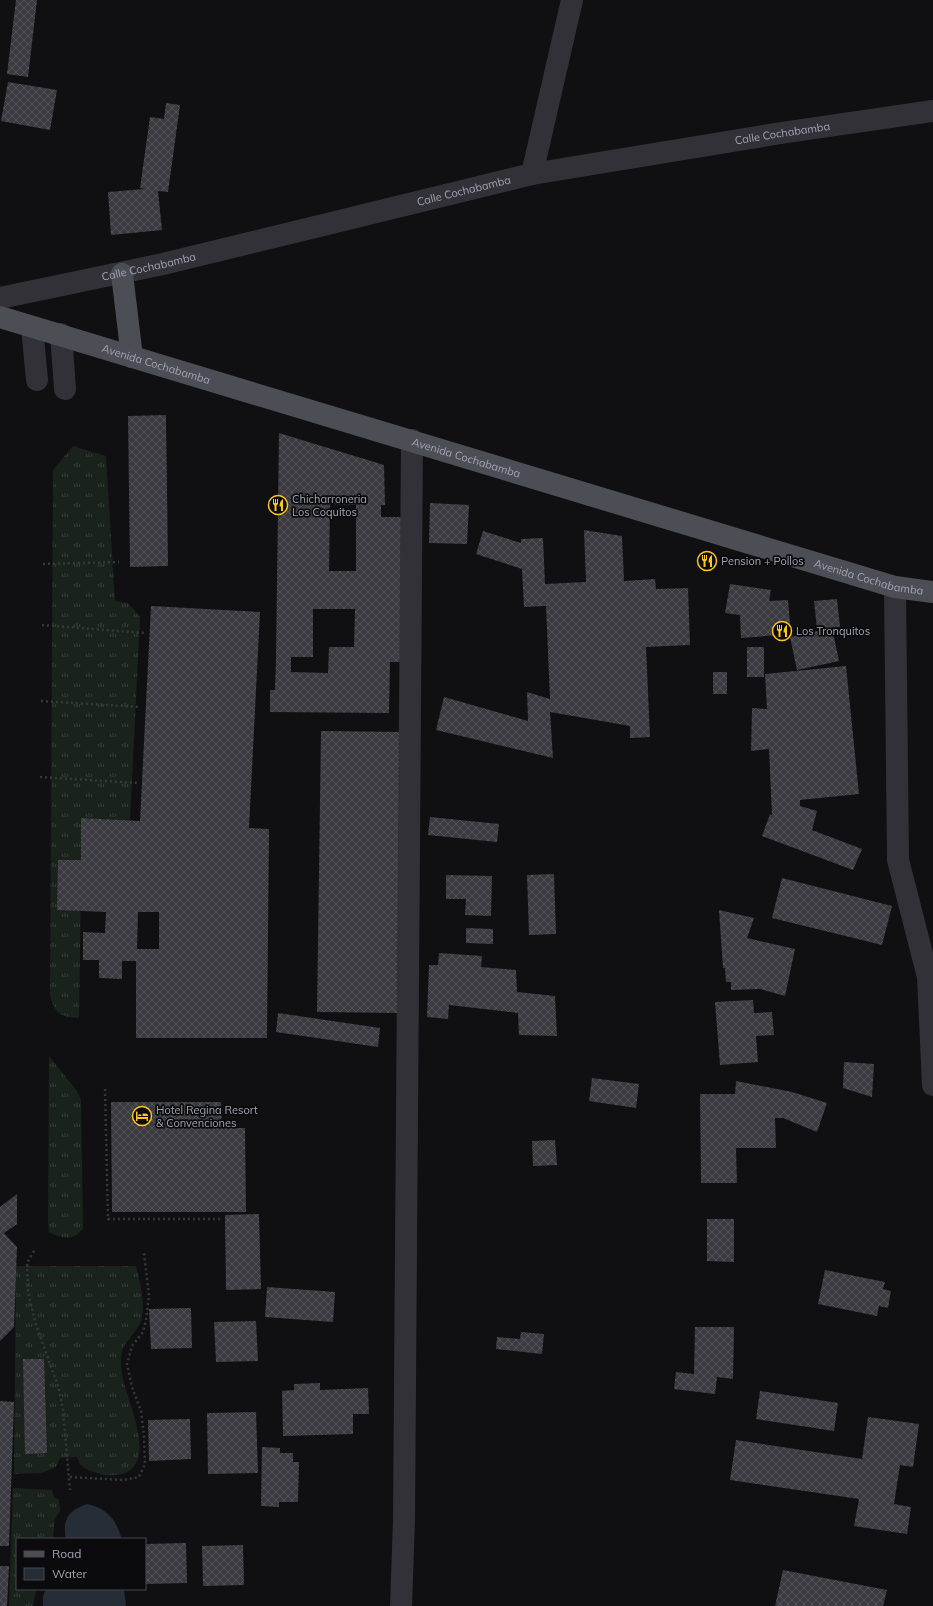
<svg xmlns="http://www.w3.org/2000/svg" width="933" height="1606" font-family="Mulish,sans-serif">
<defs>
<pattern id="grass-tufts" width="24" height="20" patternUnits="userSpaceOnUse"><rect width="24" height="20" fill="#1a221c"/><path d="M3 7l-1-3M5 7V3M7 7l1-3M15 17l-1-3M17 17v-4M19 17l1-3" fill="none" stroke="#383f3b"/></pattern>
<pattern id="building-cross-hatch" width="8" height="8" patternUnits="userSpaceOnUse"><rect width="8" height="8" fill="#3a3a40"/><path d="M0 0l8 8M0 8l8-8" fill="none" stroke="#535459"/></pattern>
</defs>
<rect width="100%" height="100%" fill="#101012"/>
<path fill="url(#grass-tufts)" d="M 73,446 L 106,456 L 115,601 L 128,603 L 140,617 L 130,821 L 82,818 L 79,1018 C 60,1017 55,1014 50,995 L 53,470 Z
M 49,1056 L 77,1091 L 81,1100 L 83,1228 C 76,1241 61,1239 49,1232 L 48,1222 Z
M 16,1266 L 136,1266 C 140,1283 145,1301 142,1318 C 139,1330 126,1340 123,1349 C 121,1353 121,1360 121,1364 C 120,1390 159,1455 127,1472 C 120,1476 108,1476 100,1474 C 94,1472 85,1470 81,1465 C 79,1463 78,1459 77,1457 L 60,1458 L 56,1467 L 42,1473 L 14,1474 Z
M 13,1488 L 52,1490 L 54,1497 L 59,1500 L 60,1511 L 55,1519 L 53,1539 L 17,1539 L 17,1589 L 36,1589 L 33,1606 L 9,1606 Z"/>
<path fill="#262d36" d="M 87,1504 C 106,1508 116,1519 121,1537 L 120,1539 L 66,1539 C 62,1519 68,1511 87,1504 Z
M 46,1589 L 124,1589 L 126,1606 L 43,1606 L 43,1596 Z"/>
<path fill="url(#building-cross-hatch)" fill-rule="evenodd" d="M 16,0 L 37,0 L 28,77 L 7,74 Z
M 8,82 L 57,90 L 50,130 L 1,121 Z
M 166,103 L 180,105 L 168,192 L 158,191 L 162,230 L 111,235 L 108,192 L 145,189 L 140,188 L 150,117 L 164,119 Z
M 166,415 L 168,566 L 130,567 L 128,416 Z
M 279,433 L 384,465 L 385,505 L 381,505 L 381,517 L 410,517 L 408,662 L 390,662 L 389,713 L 270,712 L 270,690 L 275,690 L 276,657 ZM 330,504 L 356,505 L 356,571 L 329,571 ZM 313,609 L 355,609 L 354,647 L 329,647 L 328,673 L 291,672 L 291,657 L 313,657 Z
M 430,503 L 469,505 L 467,544 L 429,543 Z
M 584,530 L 622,536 L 624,581 L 655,579 L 656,589 L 688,588 L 690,645 L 646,647 L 650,737 L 630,738 L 630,726 L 550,712 L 553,758 L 436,730 L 444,697 L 528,721 L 527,692 L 550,699 L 546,606 L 524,607 L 522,569 L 476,554 L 483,531 L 521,543 L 521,539 L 543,538 L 545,584 L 586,582 Z
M 730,584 L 771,590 L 769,601 L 788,600 L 791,634 L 741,638 L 740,615 L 725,613 Z
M 837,599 L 840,627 L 817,629 L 814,601 Z
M 151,606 L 260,612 L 249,828 L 269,829 L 267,1038 L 136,1038 L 136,961 L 122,961 L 122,979 L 99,978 L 99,960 L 83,960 L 83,932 L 105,933 L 106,912 L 57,910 L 58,860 L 81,860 L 81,818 L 140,821 ZM 138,912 L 159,912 L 159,949 L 137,949 Z
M 832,628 L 839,661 L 797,670 L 790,637 Z
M 747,647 L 764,647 L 764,677 L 747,677 Z
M 846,666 L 859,794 L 800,800 L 800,806 L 817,811 L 812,830 L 862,849 L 853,870 L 762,836 L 770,814 L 772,815 L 769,749 L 751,751 L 752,708 L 767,709 L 765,674 Z
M 713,672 L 727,672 L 727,694 L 713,694 Z
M 321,731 L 406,732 L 401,1013 L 317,1012 Z
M 430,817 L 499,824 L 497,842 L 428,835 Z
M 554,874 L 556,934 L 529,935 L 527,875 Z
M 446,875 L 492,876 L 491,916 L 465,915 L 466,899 L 446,899 Z
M 782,878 L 892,906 L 882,945 L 772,918 Z
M 719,910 L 754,918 L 747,938 L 795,949 L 785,996 L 760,989 L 731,990 L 731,982 L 726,982 L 725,968 L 723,968 Z
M 466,928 L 493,929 L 493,944 L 466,943 Z
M 439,953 L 482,956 L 481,967 L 516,970 L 517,992 L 555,996 L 557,1036 L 519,1035 L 518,1013 L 449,1005 L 448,1019 L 427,1017 L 429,965 L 438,965 Z
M 753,1000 L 754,1013 L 772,1012 L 774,1035 L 756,1036 L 758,1062 L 720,1065 L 715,1002 Z
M 278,1013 L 380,1028 L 378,1047 L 276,1032 Z
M 844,1062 L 874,1064 L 872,1097 L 843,1088 Z
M 592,1078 L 639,1084 L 636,1108 L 589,1101 Z
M 736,1081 L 792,1092 L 827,1103 L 817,1132 L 783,1118 L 775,1118 L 776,1148 L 736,1148 L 737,1183 L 701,1183 L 700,1094 L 735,1094 Z
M 111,1102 L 221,1102 L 222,1128 L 245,1128 L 246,1212 L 112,1212 Z
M 555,1140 L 557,1165 L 533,1166 L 532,1141 Z
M 17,1194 L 17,1224 L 4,1233 L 17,1247 L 14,1327 L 0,1341 L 0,1207 Z
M 259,1214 L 261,1289 L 226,1290 L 225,1215 Z
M 707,1219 L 734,1219 L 734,1262 L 707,1261 Z
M 825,1270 L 885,1282 L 883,1289 L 891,1291 L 888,1308 L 879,1306 L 877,1316 L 818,1304 Z
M 267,1287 L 335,1292 L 333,1322 L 265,1317 Z
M 191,1308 L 192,1348 L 151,1349 L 149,1309 Z
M 256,1321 L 258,1361 L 216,1362 L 214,1322 Z
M 695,1327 L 734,1327 L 733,1379 L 717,1377 L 715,1394 L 674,1389 L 676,1372 L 694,1374 Z
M 521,1332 L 544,1334 L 542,1354 L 496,1349 L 497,1337 L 520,1339 Z
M 23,1359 L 44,1359 L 47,1453 L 25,1454 Z
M 320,1383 L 320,1390 L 368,1388 L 369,1414 L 353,1414 L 353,1434 L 283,1436 L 282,1391 L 294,1390 L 294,1384 Z
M 760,1391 L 838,1403 L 834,1431 L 756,1419 Z
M 0,1401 L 14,1402 L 9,1546 L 0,1546 Z
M 256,1412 L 258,1473 L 208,1474 L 207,1413 Z
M 868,1417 L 919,1424 L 913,1467 L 900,1465 L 894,1504 L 911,1507 L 907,1534 L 854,1526 L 859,1499 L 730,1480 L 736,1440 L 862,1459 Z
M 190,1419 L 191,1459 L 149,1461 L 148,1420 Z
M 262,1447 L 280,1448 L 280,1453 L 293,1453 L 293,1462 L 299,1462 L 298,1502 L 279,1502 L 279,1507 L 261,1506 Z
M 186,1543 L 187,1583 L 145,1584 L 145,1544 Z
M 243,1545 L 244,1585 L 203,1586 L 202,1546 Z
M 0,1566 L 9,1566 L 7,1606 L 0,1606 Z
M 783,1570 L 887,1590 L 883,1606 L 775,1606 Z"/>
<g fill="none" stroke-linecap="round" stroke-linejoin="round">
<path stroke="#37383e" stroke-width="2.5" stroke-dasharray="2 3" stroke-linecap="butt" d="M 43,564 L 119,562
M 42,625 L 145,633
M 41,701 L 140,707
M 40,777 L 137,783
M 105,1089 L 108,1219 L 220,1219
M 34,1251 L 27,1263 L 28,1292 L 36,1325 L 59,1389 L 63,1410 L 70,1490
M 70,1477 L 123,1480 L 139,1477 L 145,1464 L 144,1436 L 141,1411 L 132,1387 L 127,1364 L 132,1346 L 143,1332 L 146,1320 L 149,1296 L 144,1253"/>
<g stroke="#313137" stroke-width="22">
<path d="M 532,174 L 572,0"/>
<path id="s1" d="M 0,298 L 163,264 L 532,174 L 781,133 L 933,111"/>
<path d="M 32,327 L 37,380"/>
<path d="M 61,334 L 65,389"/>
<path d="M 895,587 L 898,860 L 928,977 L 933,1085"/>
<path d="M 401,1606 L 404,1520 L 412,440"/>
</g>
<g stroke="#4c4e56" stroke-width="22">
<path d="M 122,274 L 132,357"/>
<path id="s2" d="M 0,317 L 895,587 L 933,592"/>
</g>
</g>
<defs>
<g id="restaurant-ring" transform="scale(1)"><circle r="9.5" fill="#0b0b0d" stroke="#ffc71b" stroke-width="1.5"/><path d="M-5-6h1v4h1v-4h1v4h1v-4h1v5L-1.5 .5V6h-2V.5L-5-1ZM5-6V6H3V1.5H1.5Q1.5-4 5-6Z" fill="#ffc71b"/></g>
<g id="hotel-ring" transform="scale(1)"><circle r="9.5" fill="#0b0b0d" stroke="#ffc71b" stroke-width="1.5"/><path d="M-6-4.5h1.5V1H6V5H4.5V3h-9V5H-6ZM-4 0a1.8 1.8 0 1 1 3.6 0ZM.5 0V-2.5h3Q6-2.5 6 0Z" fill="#ffc71b"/></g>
</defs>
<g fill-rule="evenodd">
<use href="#restaurant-ring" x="278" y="505"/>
<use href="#restaurant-ring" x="707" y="561"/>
<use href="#restaurant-ring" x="782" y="631"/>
<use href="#hotel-ring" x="142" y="1116"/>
</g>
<g text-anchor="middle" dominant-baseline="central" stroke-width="3.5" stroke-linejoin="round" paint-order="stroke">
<g font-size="11" fill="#a0a4b4" stroke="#0b0b0d">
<text stroke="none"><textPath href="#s1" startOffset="800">Calle Cochabamba</textPath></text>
<text stroke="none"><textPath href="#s1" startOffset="476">Calle Cochabamba</textPath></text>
<text stroke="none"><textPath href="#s1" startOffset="152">Calle Cochabamba</textPath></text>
<text stroke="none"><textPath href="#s2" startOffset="163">Avenida Cochabamba</textPath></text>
<text stroke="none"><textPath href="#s2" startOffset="487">Avenida Cochabamba</textPath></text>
<text stroke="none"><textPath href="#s2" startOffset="907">Avenida Cochabamba</textPath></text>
</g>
<g font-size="11" fill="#a0a4b4" stroke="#0b0b0d" text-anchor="start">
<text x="292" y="499">Chicharroneria<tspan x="292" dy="13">Los Coquitos</tspan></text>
<text x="721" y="561">Pension + Pollos</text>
<text x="796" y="631">Los Tronquitos</text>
<text x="156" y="1110">Hotel Regina Resort<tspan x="156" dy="13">&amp; Convenciones</tspan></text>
</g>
</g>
<rect x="16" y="1538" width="130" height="52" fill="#0b0b0d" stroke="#474850"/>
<rect x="24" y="1551" width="20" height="6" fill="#4c4e56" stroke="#474850"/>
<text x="52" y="1558" font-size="12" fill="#a0a4b4">Road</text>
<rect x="24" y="1568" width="20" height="12" fill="#262d36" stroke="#474850"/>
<text x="52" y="1578" font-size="12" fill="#a0a4b4">Water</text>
</svg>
